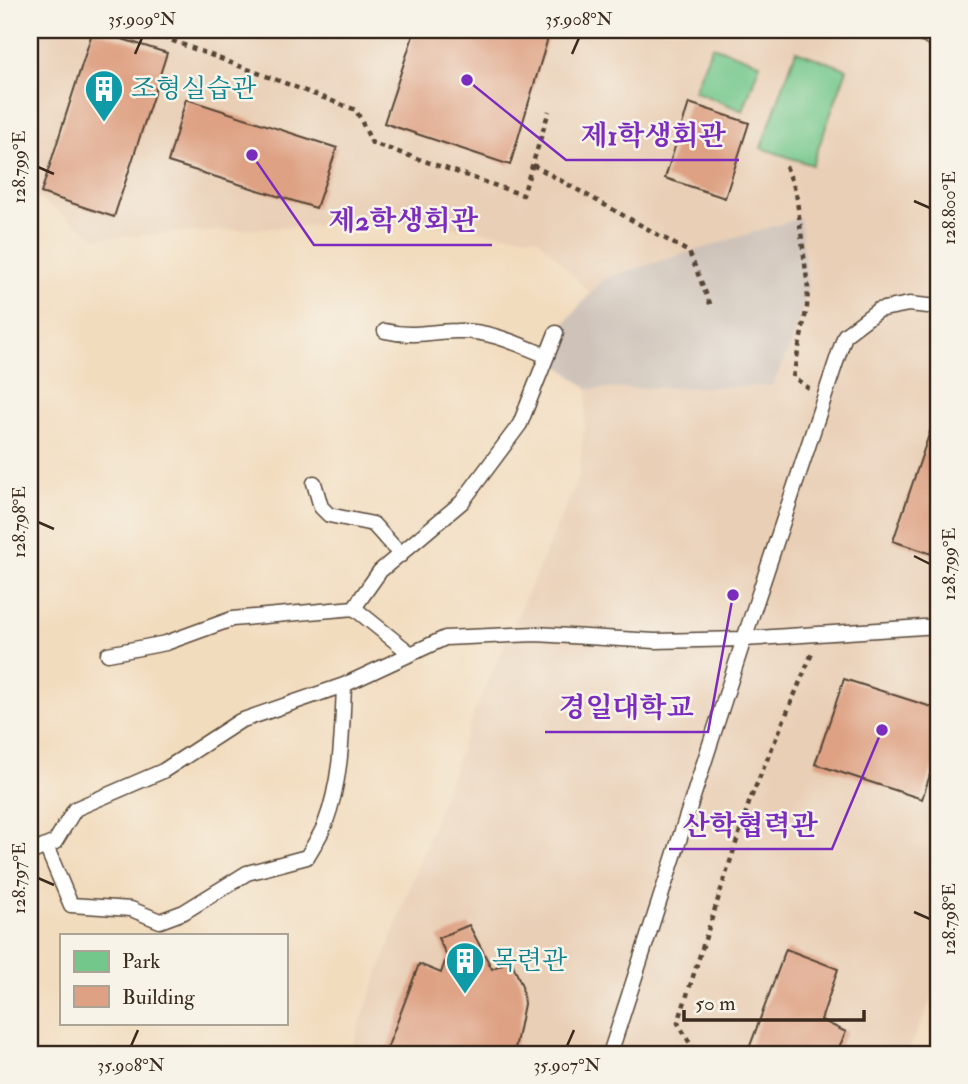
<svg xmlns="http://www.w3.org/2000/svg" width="968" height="1084" font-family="'IM FELL Double Pica','Noto Serif KR',serif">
<rect width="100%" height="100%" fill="#f7f3e8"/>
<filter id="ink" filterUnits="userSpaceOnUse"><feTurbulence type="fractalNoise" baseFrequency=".0143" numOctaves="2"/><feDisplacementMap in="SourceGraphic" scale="14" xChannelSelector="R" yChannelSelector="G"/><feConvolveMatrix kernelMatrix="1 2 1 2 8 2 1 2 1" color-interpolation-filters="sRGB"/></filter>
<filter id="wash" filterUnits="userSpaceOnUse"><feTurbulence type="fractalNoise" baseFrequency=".00686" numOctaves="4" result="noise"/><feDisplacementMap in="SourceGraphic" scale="28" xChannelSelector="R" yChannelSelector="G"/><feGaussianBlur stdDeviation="1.57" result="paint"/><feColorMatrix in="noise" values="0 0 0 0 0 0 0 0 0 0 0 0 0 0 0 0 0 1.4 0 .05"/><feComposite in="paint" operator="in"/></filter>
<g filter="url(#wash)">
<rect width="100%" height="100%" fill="#f2dcbe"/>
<path fill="#e9cfb6" d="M 30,30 L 938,30 L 938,986 L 907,1054 L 349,1054 L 474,713 L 579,477 L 597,301 L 538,238 L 393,221 L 97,238 L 30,193 Z"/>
<path fill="#cec2b9" d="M 800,218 L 808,288 L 790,347 L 772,386 L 588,389 L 547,356 L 556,333 L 603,279 Z"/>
<path fill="#73c78b" stroke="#577854" stroke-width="2" d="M 712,46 L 760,63 L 743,111 L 694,91 Z
M 796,51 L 847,69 L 812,165 L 761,148 Z"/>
<g id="blocks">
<path fill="#dea183" d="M 93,30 L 167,53 L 114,217 L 41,193 Z
M 221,30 L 238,30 L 236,35 Z
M 415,30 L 517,30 L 548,38 L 510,165 L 384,123 Z
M 186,99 L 337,148 L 316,208 L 168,162 Z
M 689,103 L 749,123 L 725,198 L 665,178 Z
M 938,408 L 938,556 L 893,541 Z
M 844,679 L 938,709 L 938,751 L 922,799 L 815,764 Z
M 469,925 L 492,969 L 511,960 L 522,986 L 524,1004 L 514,1054 L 400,1054 L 387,1049 L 419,964 L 441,973 L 447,956 L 438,938 Z
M 786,949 L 838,969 L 821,1020 L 846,1032 L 836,1054 L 747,1054 Z"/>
</g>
</g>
<g filter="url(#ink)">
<use href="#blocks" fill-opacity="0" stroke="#564536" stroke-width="2"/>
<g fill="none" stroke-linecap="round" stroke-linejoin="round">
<g stroke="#564536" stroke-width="17">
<path id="lane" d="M 908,30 L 938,40
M 385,331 C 415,338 428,331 457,331 C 489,330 518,344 547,356
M 314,483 L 321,507 L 329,515 L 373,524 L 401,555
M 354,608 L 411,654
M 108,654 L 166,643 L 232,619 L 354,608 L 380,571 L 462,502 L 520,424 L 556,333
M 46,846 L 71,905 L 131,909 L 160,921 L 184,912 L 247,873 L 307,857 C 313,846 321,835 325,824 C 342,779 342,732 344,685
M 30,853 L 55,842 L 75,809 L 163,771 L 240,721 L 344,685 L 445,638 L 536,634 L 655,641 L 744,639 L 938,626
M 610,1054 L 744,639 L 845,335 L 878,310 L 909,304 L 938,307"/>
</g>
<path stroke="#564536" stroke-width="4.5" stroke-dasharray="5 5" stroke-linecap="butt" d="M 144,30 L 356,110 L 372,143 L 523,195 L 549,111
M 533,165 L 689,252 L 711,306
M 786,166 L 796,192 L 808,288 L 807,307 L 793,377 L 809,388
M 705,1054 L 692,1047 L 678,1023 L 750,800 L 813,651"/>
<use href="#lane" stroke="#fff" stroke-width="14"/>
</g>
</g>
<path fill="none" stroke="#3b2a1e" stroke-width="2.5" d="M 135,54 L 142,38M 572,54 L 579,38M 38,167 L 54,174M 914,201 L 930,208M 38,522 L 54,529M 914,556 L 930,564M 38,878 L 54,885M 914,912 L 930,919M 131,1046 L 138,1030M 567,1046 L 574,1030"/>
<defs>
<g id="building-pin" transform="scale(2.0125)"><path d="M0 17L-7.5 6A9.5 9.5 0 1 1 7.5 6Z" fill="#0f9aa8" stroke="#f7f3e8"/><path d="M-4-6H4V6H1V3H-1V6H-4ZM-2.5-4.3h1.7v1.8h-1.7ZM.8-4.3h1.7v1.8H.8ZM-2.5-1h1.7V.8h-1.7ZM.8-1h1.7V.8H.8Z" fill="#fff"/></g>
</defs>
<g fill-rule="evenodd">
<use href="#building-pin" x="104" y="89"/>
<use href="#building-pin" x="465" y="961"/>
</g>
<g text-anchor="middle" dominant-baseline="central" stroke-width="5" stroke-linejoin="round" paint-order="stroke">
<g font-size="26" fill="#0d838f" stroke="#f7f3e8" text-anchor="start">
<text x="131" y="89">조형실습관</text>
<text x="492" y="961">목련관</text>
</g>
</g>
<path fill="none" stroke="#7b2cbf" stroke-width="2.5" d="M467 80L566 160H739M252 155L314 245H492M733 595L708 732H545M882 730L832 849H669"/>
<g fill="#7b2cbf" stroke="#f7f3e8" stroke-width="2.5">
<circle cx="467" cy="80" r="7"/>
<circle cx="252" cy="155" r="7"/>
<circle cx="733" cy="595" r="7"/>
<circle cx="882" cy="730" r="7"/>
</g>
<g font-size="28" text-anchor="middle" font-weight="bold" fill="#7b2cbf" stroke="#f7f3e8" stroke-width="5" stroke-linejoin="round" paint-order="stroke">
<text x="653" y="145">제1학생회관</text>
<text x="403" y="230">제2학생회관</text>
<text x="626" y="717">경일대학교</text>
<text x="750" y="835">산학협력관</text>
</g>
<rect width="968" height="1084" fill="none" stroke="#f7f3e8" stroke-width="77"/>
<rect x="60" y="934" width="228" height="91" fill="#f7f3e8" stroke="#aca397" stroke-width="2"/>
<rect x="74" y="951" width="35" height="21" fill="#73c78b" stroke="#aca397" stroke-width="2"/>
<text x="122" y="968" font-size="21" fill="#3b2a1e">Park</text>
<rect x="74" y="986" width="35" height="21" fill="#dea183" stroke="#aca397" stroke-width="2"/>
<text x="122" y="1004" font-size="21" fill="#3b2a1e">Building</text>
<path d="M684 1010v10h180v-10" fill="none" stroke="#3b2a1e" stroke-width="3.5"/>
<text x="695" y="1010" font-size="21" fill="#3b2a1e" stroke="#f7f3e8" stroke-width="5" paint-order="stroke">50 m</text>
<rect x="38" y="38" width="892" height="1008" fill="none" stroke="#3b2a1e" stroke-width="2.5"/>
<g font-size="18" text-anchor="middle" fill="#3b2a1e">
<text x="142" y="25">35.909°N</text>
<text x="579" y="25">35.908°N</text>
<text transform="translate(19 167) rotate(-90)" y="6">128.799°E</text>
<text transform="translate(949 208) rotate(-90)" y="6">128.800°E</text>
<text transform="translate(19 522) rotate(-90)" y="6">128.798°E</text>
<text transform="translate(949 564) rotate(-90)" y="6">128.799°E</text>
<text transform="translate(19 878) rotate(-90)" y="6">128.797°E</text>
<text transform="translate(949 919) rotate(-90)" y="6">128.798°E</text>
<text x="131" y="1071">35.908°N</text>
<text x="567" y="1071">35.907°N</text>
</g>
</svg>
